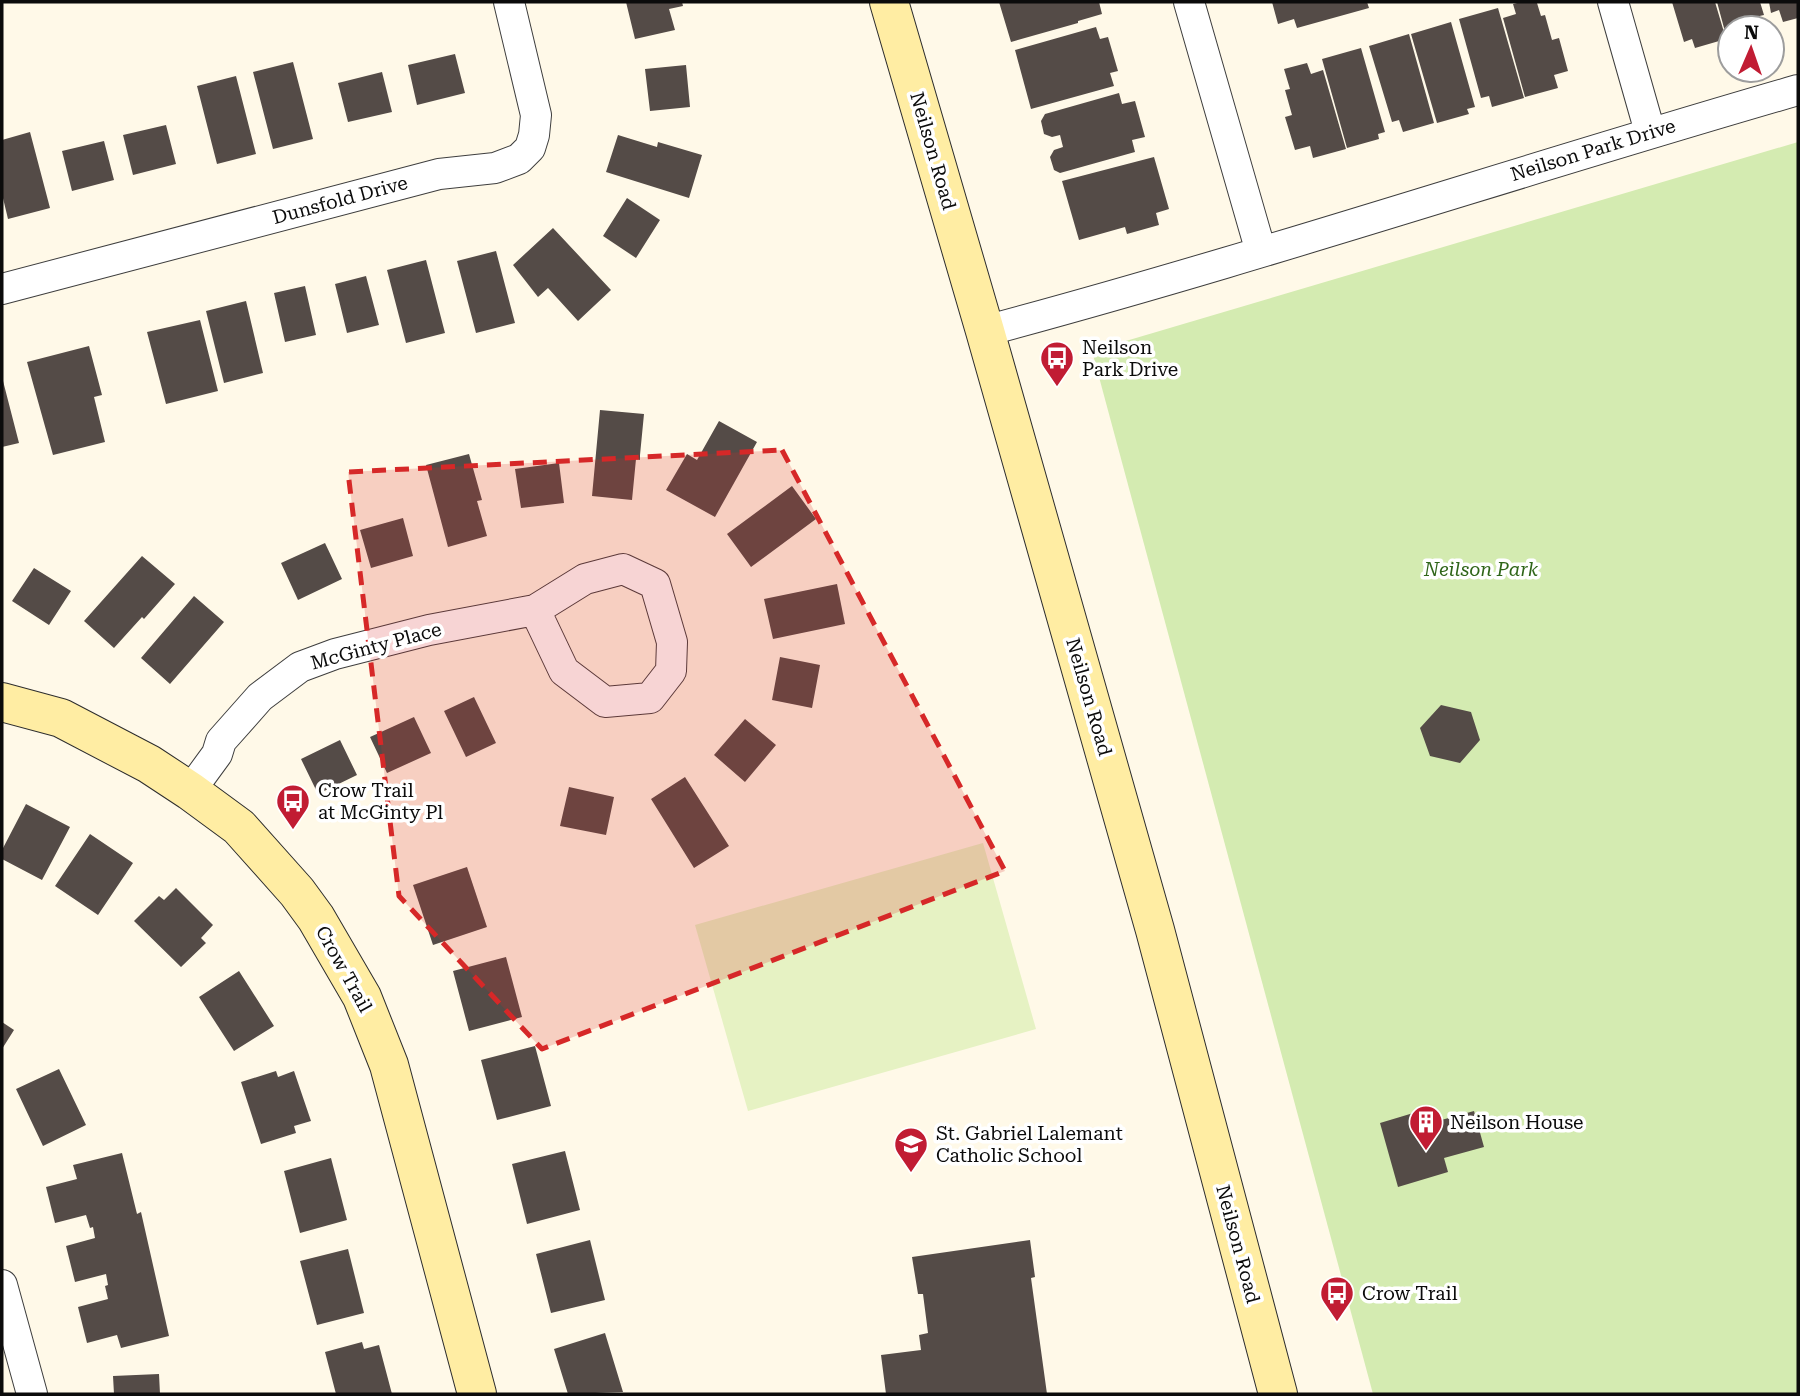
<svg xmlns="http://www.w3.org/2000/svg" width="1800" height="1396" font-family="'Roboto Serif',serif">
<rect width="100%" height="100%" fill="#fff9e8"/>
<path fill="#d4ebb1" d="M 1798,142 L 1798,1394 L 1373,1394 L 1092,351 Z"/>
<path fill="#e6f2c3" d="M 983,843 L 1036,1029 L 748,1111 L 695,925 Z"/>
<path fill="#544b47" d="M 626,2 L 682,2 L 683,6 L 669,9 L 675,30 L 635,39 Z
M 999,2 L 1099,2 L 1102,14 L 1078,21 L 1078,23 L 1011,42 Z
M 1272,2 L 1367,2 L 1369,8 L 1297,28 L 1294,19 L 1278,24 Z
M 1521,2 L 1537,3 L 1541,16 L 1545,15 L 1552,40 L 1559,38 L 1568,71 L 1554,75 L 1558,88 L 1525,97 L 1503,18 L 1516,14 L 1513,4 Z
M 1672,2 L 1715,2 L 1726,39 L 1695,48 L 1692,39 L 1684,42 Z
M 1717,2 L 1760,2 L 1764,15 L 1755,17 L 1758,28 L 1730,28 L 1730,38 L 1727,39 Z
M 1769,2 L 1798,2 L 1798,18 L 1783,22 L 1779,10 L 1771,13 Z
M 1498,8 L 1524,98 L 1492,107 L 1489,96 L 1481,98 L 1459,19 Z
M 1451,22 L 1475,107 L 1467,109 L 1469,114 L 1437,123 L 1411,34 Z
M 1096,27 L 1100,39 L 1108,37 L 1118,71 L 1110,73 L 1114,86 L 1031,109 L 1015,50 Z
M 1409,34 L 1434,123 L 1403,132 L 1399,120 L 1392,122 L 1369,46 Z
M 1361,48 L 1385,132 L 1378,134 L 1379,139 L 1347,148 L 1322,59 Z
M 455,54 L 465,93 L 417,105 L 408,65 Z
M 293,62 L 313,139 L 273,149 L 253,72 Z
M 1307,63 L 1311,74 L 1323,70 L 1346,149 L 1313,158 L 1310,146 L 1295,150 L 1285,117 L 1292,115 L 1285,90 L 1290,89 L 1284,69 Z
M 686,65 L 690,107 L 650,111 L 645,69 Z
M 382,72 L 392,112 L 348,122 L 338,83 Z
M 236,76 L 256,154 L 217,164 L 197,86 Z
M 1119,93 L 1122,104 L 1135,101 L 1145,137 L 1132,140 L 1135,152 L 1060,173 L 1054,170 L 1050,157 L 1054,150 L 1063,147 L 1060,135 L 1052,137 L 1044,134 L 1041,121 L 1045,114 Z
M 166,125 L 176,164 L 133,175 L 123,135 Z
M 30,132 L 50,208 L 8,219 L 2,194 L 2,140 Z
M 618,135 L 657,147 L 658,142 L 702,155 L 689,198 L 606,172 Z
M 104,141 L 114,180 L 72,191 L 62,151 Z
M 1154,157 L 1169,209 L 1156,213 L 1159,225 L 1127,234 L 1125,227 L 1079,240 L 1062,181 Z
M 627,198 L 660,220 L 636,258 L 603,236 Z
M 553,228 L 611,290 L 578,321 L 548,288 L 538,297 L 513,265 Z
M 496,251 L 515,323 L 476,333 L 457,261 Z
M 426,260 L 445,333 L 406,343 L 387,270 Z
M 366,276 L 379,325 L 347,333 L 335,284 Z
M 305,286 L 316,335 L 285,342 L 274,293 Z
M 246,301 L 263,373 L 224,383 L 206,311 Z
M 200,320 L 218,391 L 166,404 L 147,332 Z
M 89,346 L 102,395 L 94,397 L 105,442 L 53,455 L 27,362 Z
M 2,377 L 19,443 L 2,447 Z
M 600,410 L 644,414 L 640,455 L 640,460 L 636,459 L 632,500 L 592,496 Z
M 719,421 L 757,442 L 715,517 L 666,490 L 687,454 L 697,460 Z
M 469,454 L 482,500 L 477,501 L 487,536 L 448,547 L 426,465 Z
M 559,463 L 564,503 L 521,508 L 515,469 Z
M 792,486 L 816,519 L 751,567 L 727,534 Z
M 403,518 L 413,556 L 371,568 L 360,530 Z
M 325,543 L 342,579 L 298,600 L 281,563 Z
M 142,556 L 175,584 L 144,619 L 142,617 L 114,648 L 84,621 Z
M 34,568 L 71,591 L 49,625 L 12,601 Z
M 837,584 L 845,624 L 773,639 L 764,599 Z
M 194,596 L 224,622 L 170,684 L 141,658 Z
M 780,657 L 820,665 L 812,708 L 772,700 Z
M 474,697 L 496,743 L 466,757 L 444,711 Z
M 1441,705 L 1471,712 L 1480,740 L 1460,763 L 1430,756 L 1420,728 Z
M 414,717 L 431,753 L 387,773 L 370,737 Z
M 745,719 L 776,745 L 745,782 L 714,755 Z
M 340,740 L 357,775 L 318,794 L 301,759 Z
M 685,777 L 729,846 L 694,868 L 651,799 Z
M 569,787 L 614,797 L 606,835 L 560,826 Z
M 26,804 L 70,827 L 42,880 L 2,859 L 2,850 Z
M 90,834 L 133,863 L 98,915 L 55,886 Z
M 467,867 L 487,927 L 433,945 L 413,885 Z
M 176,888 L 213,925 L 201,938 L 206,943 L 181,967 L 134,921 L 159,896 L 164,900 Z
M 506,957 L 522,1017 L 469,1031 L 453,971 Z
M 239,971 L 274,1026 L 234,1051 L 199,997 Z
M 2,1022 L 14,1030 L 2,1049 Z
M 535,1046 L 551,1106 L 497,1120 L 481,1060 Z
M 59,1069 L 86,1125 L 43,1146 L 16,1089 Z
M 276,1071 L 278,1077 L 294,1071 L 311,1121 L 294,1126 L 296,1133 L 261,1144 L 241,1082 Z
M 1430,1108 L 1434,1122 L 1474,1111 L 1484,1147 L 1444,1158 L 1448,1172 L 1398,1187 L 1380,1123 Z
M 565,1151 L 580,1210 L 527,1224 L 512,1164 Z
M 122,1153 L 137,1214 L 141,1212 L 169,1336 L 121,1348 L 117,1335 L 87,1343 L 78,1307 L 108,1299 L 105,1286 L 108,1285 L 106,1274 L 75,1282 L 66,1246 L 95,1238 L 93,1227 L 90,1228 L 86,1215 L 55,1223 L 46,1187 L 77,1179 L 73,1165 Z
M 331,1158 L 347,1220 L 300,1233 L 284,1171 Z
M 590,1240 L 605,1300 L 551,1313 L 536,1254 Z
M 1030,1240 L 1035,1277 L 1031,1278 L 1047,1394 L 886,1394 L 881,1355 L 921,1350 L 919,1335 L 928,1333 L 923,1294 L 918,1294 L 912,1257 Z
M 348,1249 L 364,1313 L 317,1325 L 300,1261 Z
M 605,1333 L 623,1392 L 568,1394 L 554,1349 Z
M 362,1342 L 364,1349 L 379,1345 L 392,1394 L 336,1394 L 325,1352 Z
M 159,1374 L 160,1394 L 114,1394 L 113,1376 Z"/>
<g fill="none" stroke-linecap="round" stroke-linejoin="round">
<g stroke="#3e3e3e" stroke-width="32">
<path id="street" d="M 1189,2 L 1261,252
M 1613,2 L 1650,132
M 2,289 L 439,174 L 495,168 L 519,159 L 530,148 L 534,135 L 536,115 L 509,2
M 985,331 C 1258,258 1527,168 1798,90
M 190,791 L 217,754 L 221,741 L 260,697 L 300,667 L 335,654 L 429,630 L 535,610 L 585,579 L 623,569 L 655,584 L 672,642 L 671,671 L 650,698 L 605,702 L 564,671 L 535,610
M 2,1285 L 32,1394"/>
</g>
<g stroke="#2d2d2d" stroke-width="40">
<path id="secondary" d="M 889,2 L 985,331 L 1155,930 L 1278,1394
M 2,702 L 61,718 L 149,764 L 190,791 L 239,827 L 297,892 L 316,918 L 362,997 L 389,1065 L 477,1394"/>
</g>
<use href="#street" stroke="#fff" stroke-width="30"/>
<use href="#secondary" stroke="#ffeda3" stroke-width="38"/>
</g>
<path fill="#d62828" fill-opacity="0.2" stroke="#d62828" stroke-width="5" stroke-dasharray="14 9" stroke-linejoin="round" d="M 782,450 L 1005,871 L 542,1049 L 399,896 L 348,472 Z"/>
<defs>
<g id="bus-pin" transform="scale(1.75)"><path d="M0 17L-7.5 6A9.5 9.5 0 1 1 7.5 6Z" fill="#c11c33" stroke="#fff"/><path d="M-5-6H5V4H4V6H2V4H-2V6H-4V4H-5ZM-3.5-4V0h7V-4ZM-3.5 1.2v1.5H-2V1.2ZM2 1.2v1.5H3.5V1.2Z" fill="#fff"/></g>
<g id="building-pin" transform="scale(1.75)"><path d="M0 17L-7.5 6A9.5 9.5 0 1 1 7.5 6Z" fill="#c11c33" stroke="#fff"/><path d="M-4-6H4V6H1V3H-1V6H-4ZM-2.5-4.3h1.7v1.8h-1.7ZM.8-4.3h1.7v1.8H.8ZM-2.5-1h1.7V.8h-1.7ZM.8-1h1.7V.8H.8Z" fill="#fff"/></g>
<g id="school-pin" transform="scale(1.75)"><path d="M0 17L-7.5 6A9.5 9.5 0 1 1 7.5 6Z" fill="#c11c33" stroke="#fff"/><path d="M0-5L7-2L0 1L-7-2ZM-4 1L0 2.5L4 1V4Q0 6-4 4Z" fill="#fff"/></g>
</defs>
<g fill-rule="evenodd">
<use href="#bus-pin" x="1057" y="358"/>
<use href="#bus-pin" x="293" y="801"/>
<use href="#building-pin" x="1426" y="1122"/>
<use href="#school-pin" x="911" y="1144"/>
<use href="#bus-pin" x="1337" y="1293"/>
</g>
<g text-anchor="middle" dominant-baseline="central" stroke-width="7" stroke-linejoin="round" paint-order="stroke">
<g font-size="19" fill="#0b0b0b" stroke="#fff">
<text transform="translate(1593 150) rotate(-17)">Neilson Park Drive</text>
<text transform="translate(933 151) rotate(74)">Neilson Road</text>
<text transform="translate(340 200) rotate(-15)">Dunsfold Drive</text>
<text transform="translate(376 646) rotate(-15)">McGinty Place</text>
<text transform="translate(1089 697) rotate(74)">Neilson Road</text>
<text transform="translate(344 969) rotate(61)">Crow Trail</text>
<text transform="translate(1238 1244) rotate(75)">Neilson Road</text>
</g>
<g font-size="19" fill="#0b0b0b" stroke="#fff" text-anchor="start">
<text x="1082" y="347">Neilson<tspan x="1082" dy="22">Park Drive</tspan></text>
<text x="318" y="790">Crow Trail<tspan x="318" dy="22">at McGinty Pl</tspan></text>
<text x="1450" y="1122">Neilson House</text>
<text x="936" y="1133">St. Gabriel Lalemant<tspan x="936" dy="22">Catholic School</tspan></text>
<text x="1362" y="1293">Crow Trail</text>
</g>
<g font-size="19" font-style="italic" fill="#2f6519" stroke="#fff">
<text x="1481" y="569">Neilson Park</text>
</g>
</g>
<rect width="1800" height="1396" fill="none" stroke="#0b0b0b" stroke-width="7"/>
<g transform="translate(1751 49) rotate(2)"><circle r="33" fill="#ffffff" stroke="#9d9d9d" stroke-width="2"/>
<path d="M0-5L12 26L0 18L-12 26Z" fill="#c11c33"/>
<text y="-10" font-size="19" font-weight="bold" text-anchor="middle" fill="#0b0b0b">N</text>
</g>
</svg>
